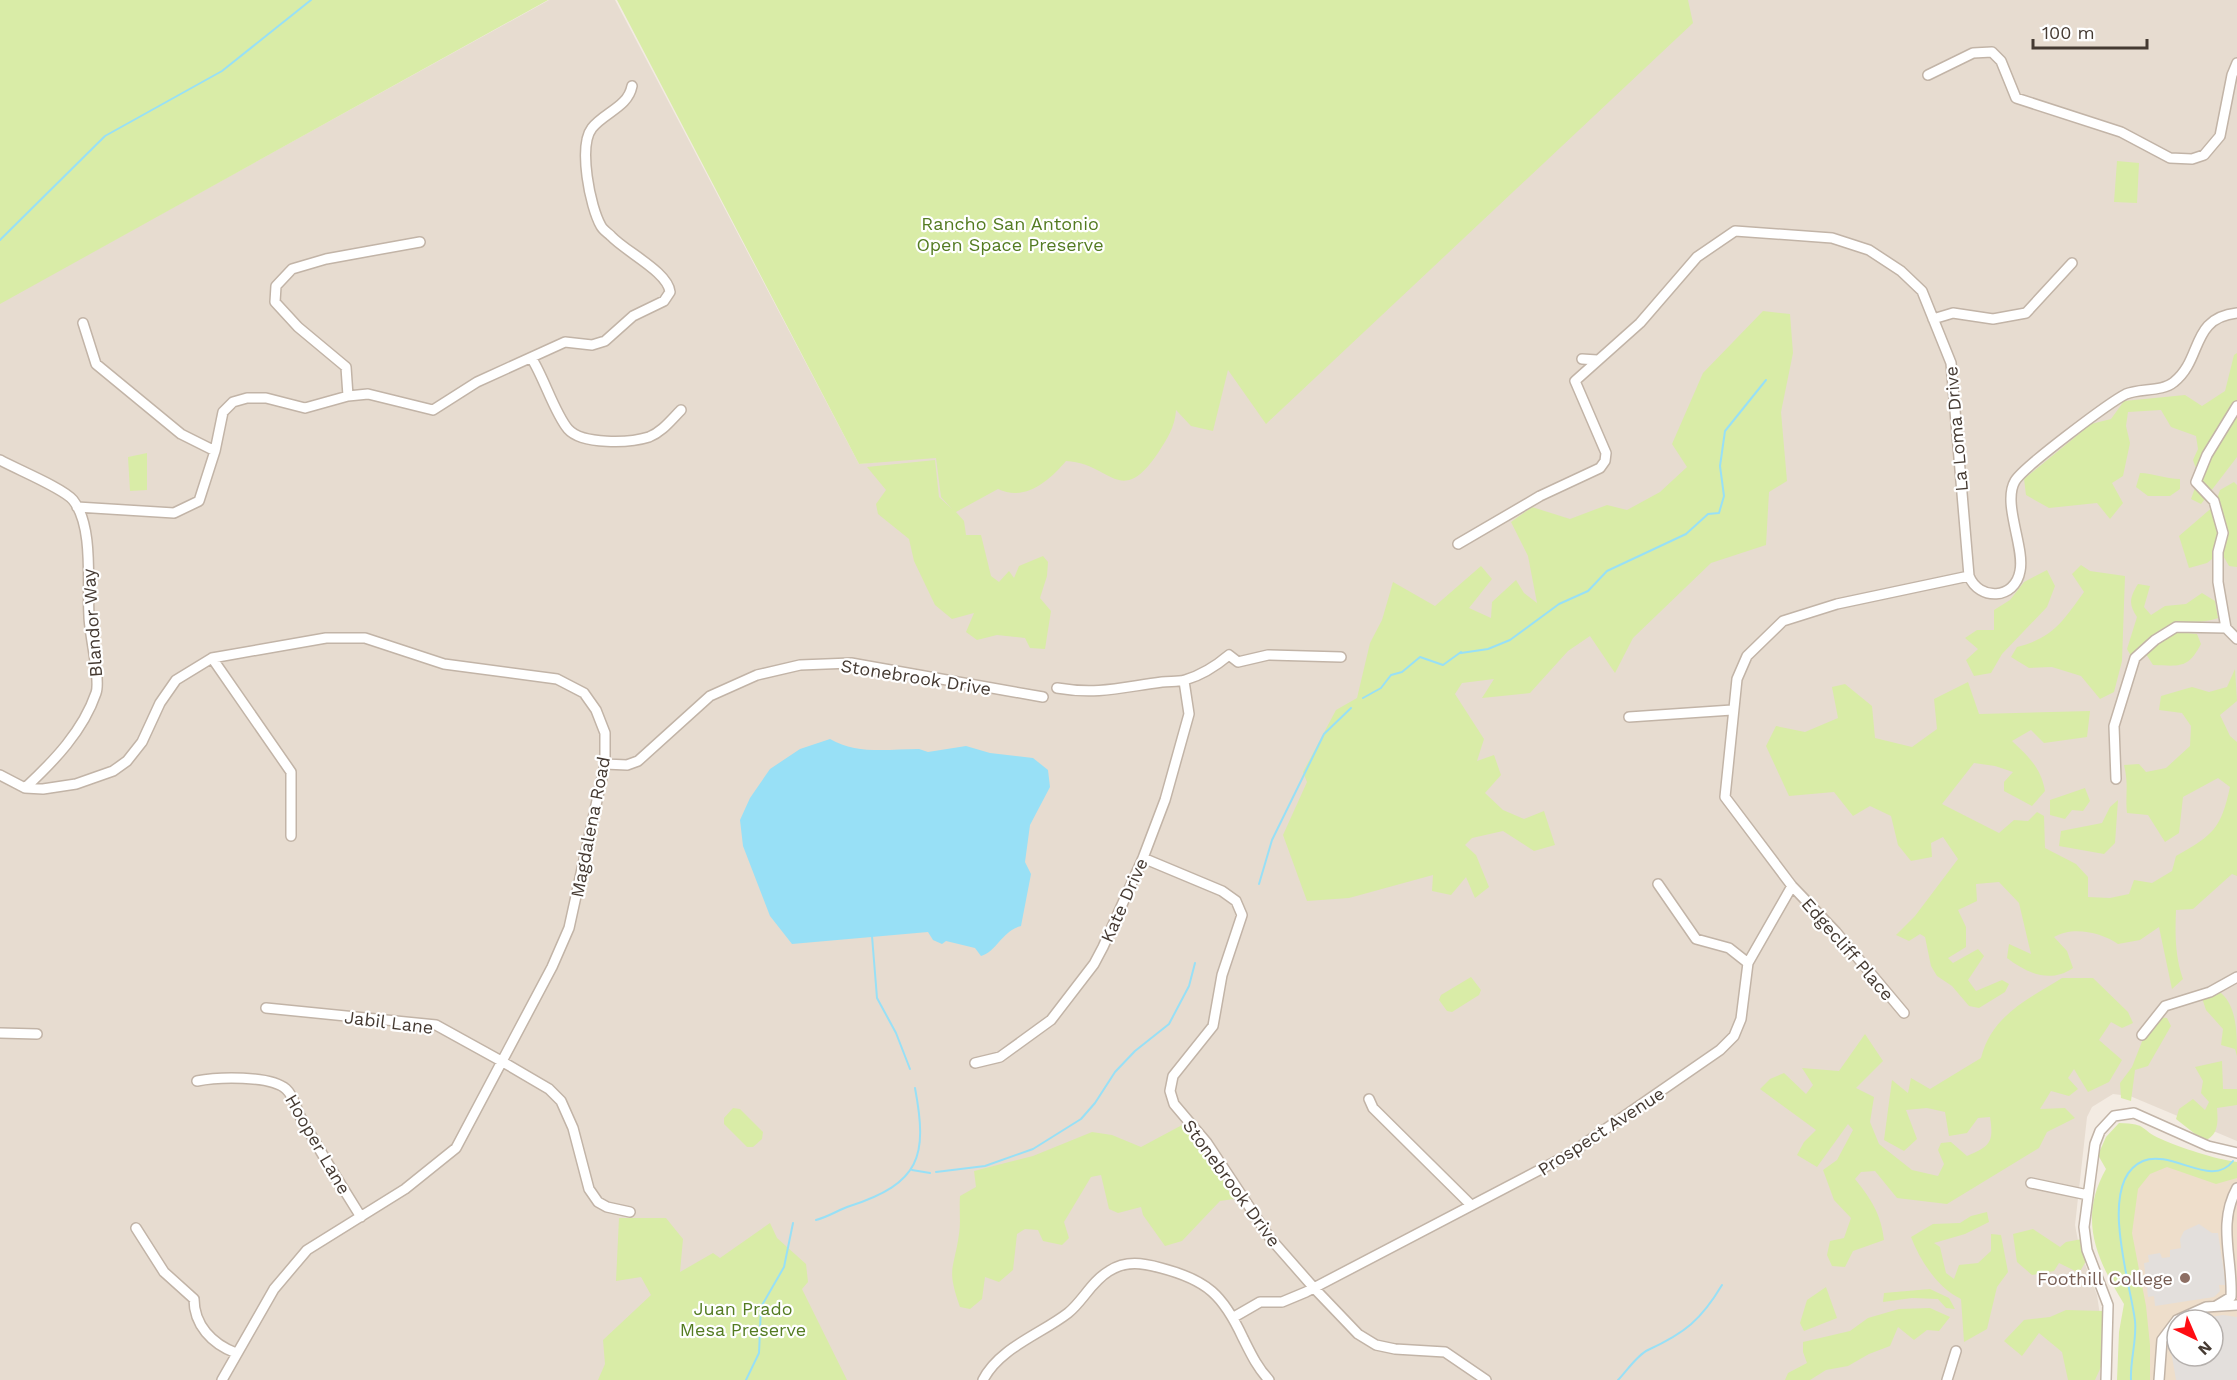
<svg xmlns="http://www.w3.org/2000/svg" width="2237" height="1380" font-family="'Work Sans',sans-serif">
<rect width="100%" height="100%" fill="#f3ebe2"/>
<path fill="#e7dcd0" d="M 549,0 L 615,0 L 859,464 L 939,455 L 965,504 L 1173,405 L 1683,0 L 2237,0 L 2237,1141 L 2130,1096 L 2113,1094 L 2092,1107 L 2087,1117 L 2075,1225 L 2080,1251 L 2097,1295 L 2100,1315 L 2100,1380 L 0,1380 L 0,303 Z"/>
<path fill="#eedecb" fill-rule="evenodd" d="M 2168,1164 L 2237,1174 L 2237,1380 L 2140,1380 L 2125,1236 L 2134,1179 ZM 2177,1320 L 2213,1320 L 2213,1356 L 2177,1356 Z"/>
<path fill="#d9eca7" d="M 0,0 L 548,0 L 0,304 Z
M 617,0 L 1688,0 L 1693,23 L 1266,424 L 1228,370 L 1213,431 L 1191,426 L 1176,410 C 1175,427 1167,439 1158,453 C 1120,509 1111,463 1066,461 C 1049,481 1025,502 998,489 L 956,512 L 964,521 L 966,535 L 981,535 L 991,576 L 999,582 L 1009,571 L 1014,578 L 1019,566 L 1043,556 L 1048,562 L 1047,576 L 1040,598 L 1051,611 L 1045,649 L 1030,648 L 1025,638 L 997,635 L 977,640 L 966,632 L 974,613 L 952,619 L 935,605 L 914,561 L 909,539 L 878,514 L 876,504 L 886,490 L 867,467 L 935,460 L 939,497 L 952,509 L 941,497 L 936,458 L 859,464 Z
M 2117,161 L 2139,163 L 2137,203 L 2114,202 Z
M 1763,311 L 1790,314 L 1793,353 L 1781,412 L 1787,481 L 1769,492 L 1766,545 L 1711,563 L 1633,638 L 1615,673 L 1590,636 L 1568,651 L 1530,693 L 1482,698 L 1494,679 L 1462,683 L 1455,694 L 1484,739 L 1477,761 L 1494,755 L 1501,775 L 1485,793 L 1503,810 L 1524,819 L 1544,811 L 1555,845 L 1534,851 L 1503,831 L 1472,838 L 1465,845 L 1476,855 L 1489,887 L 1475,898 L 1466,877 L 1451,895 L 1432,891 L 1433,875 L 1349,898 L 1307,901 L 1283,835 L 1307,782 L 1303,772 L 1336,710 L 1357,698 L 1370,643 L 1382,620 L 1393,582 L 1435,606 L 1481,566 L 1492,579 L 1469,608 L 1491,618 L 1492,602 L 1516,580 L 1524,593 L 1537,603 L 1528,556 L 1511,522 L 1532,507 L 1570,519 L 1607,505 L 1627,510 L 1660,492 L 1687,467 L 1672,444 L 1703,373 Z
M 2237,353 L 2237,457 L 2201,504 L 2191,499 L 2199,477 L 2193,460 L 2198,449 L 2196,436 L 2171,427 L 2161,410 L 2128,412 L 2126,426 L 2130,443 L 2123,476 L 2112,483 L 2123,503 L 2110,519 L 2097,503 L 2049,508 L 2026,495 L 2024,479 L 2091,424 L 2111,419 L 2124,401 L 2185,395 L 2202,406 L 2225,391 L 2234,355 Z
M 147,453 L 147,490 L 130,491 L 128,457 Z
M 2140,473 C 2153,473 2165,479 2180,479 L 2180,489 L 2170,496 L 2148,496 L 2136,487 Z
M 2234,482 L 2237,485 L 2237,567 L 2229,566 L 2221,552 L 2207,563 L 2189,568 L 2179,536 L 2215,505 L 2220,490 Z
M 2081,565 L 2090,571 L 2125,576 L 2122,661 L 2114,692 L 2100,699 L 2081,676 L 2052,667 L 2029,668 L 2011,657 L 2017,647 C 2053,638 2063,621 2084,592 L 2072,574 Z
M 2047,570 L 2055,586 L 2047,607 L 2002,654 L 1991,673 L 1974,676 L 1966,660 L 1978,649 L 1965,638 L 1977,630 L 1994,630 L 1994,610 L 2010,600 L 2024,582 Z
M 2138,584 L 2150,586 L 2144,607 L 2151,615 L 2165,606 L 2186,604 L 2202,593 L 2215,601 L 2218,618 C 2205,623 2195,621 2181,623 C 2160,625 2145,641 2131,656 L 2127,649 L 2137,617 C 2128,604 2130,597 2138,584 Z
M 2178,632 L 2197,634 L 2201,644 C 2188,669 2180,666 2153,665 L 2146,654 L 2156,644 Z
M 2235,669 L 2237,701 L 2220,715 L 2230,736 L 2237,742 L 2237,876 L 2232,874 L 2193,909 L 2176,910 C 2175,934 2175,956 2183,979 L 2172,989 L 2159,927 L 2140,940 L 2118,944 C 2101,932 2072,926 2054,937 L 2067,951 L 2073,968 C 2050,984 2027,973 2007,958 L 2009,944 L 2031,954 L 2019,903 L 1999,882 L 1976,884 L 1977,901 L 1958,910 L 1966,927 L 1966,947 L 1948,958 L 1953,963 L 1978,949 L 1984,956 L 1968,980 L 1976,991 L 2002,980 L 2009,984 L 2005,992 L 1979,1008 L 1969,1006 L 1952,986 L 1937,976 L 1931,966 L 1925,937 L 1920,934 L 1909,941 L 1896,935 L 1915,916 L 1958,859 L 1943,837 L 1931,843 L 1932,857 L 1911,861 L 1898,845 L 1891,816 L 1870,806 L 1853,816 L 1834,792 L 1789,796 L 1766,746 L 1776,726 L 1805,732 L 1838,718 L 1832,687 L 1845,684 L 1872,706 L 1875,738 L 1912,747 L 1937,729 L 1934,699 L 1968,682 L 1979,714 L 2090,711 L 2087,737 L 2044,743 L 2031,730 L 2012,741 C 2029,757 2041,768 2045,791 L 2032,806 L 2004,791 L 2004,782 L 2013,772 L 1995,766 L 1974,763 L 1942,804 L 1999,833 L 2014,820 L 2028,821 L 2037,812 L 2044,816 L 2045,848 L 2076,864 L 2088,877 L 2088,897 L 2110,898 L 2129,894 L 2134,880 L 2152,883 L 2172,871 L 2176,856 C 2213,835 2221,829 2230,787 L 2218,778 L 2183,797 L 2179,833 L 2165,842 L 2148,815 L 2127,813 C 2125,795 2129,785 2124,765 L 2139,764 L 2146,772 L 2166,768 L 2190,746 L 2191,726 L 2182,713 L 2159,710 L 2161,696 L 2192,687 L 2209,692 L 2227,687 Z
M 2085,788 L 2090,801 L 2083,811 L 2072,810 L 2065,819 L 2050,815 L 2050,800 Z
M 2118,800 L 2115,843 L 2104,854 L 2059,846 L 2061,831 L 2102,823 L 2110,807 Z
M 1471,977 L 1481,990 L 1479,995 L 1452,1012 L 1447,1011 L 1439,1000 L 1441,995 Z
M 2062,978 L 2093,978 L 2128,1012 L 2133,1023 L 2122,1028 L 2111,1022 L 2099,1040 L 2122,1060 L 2109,1082 L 2088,1092 L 2074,1069 L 2068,1078 L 2078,1089 L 2069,1096 L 2051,1091 L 2040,1109 L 2065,1108 L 2075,1118 L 2047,1132 L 2039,1148 L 1947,1204 L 1897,1198 L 1875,1171 L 1861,1172 L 1855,1179 C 1871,1199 1881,1214 1884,1240 L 1853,1251 L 1845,1267 L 1832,1266 L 1827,1255 L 1830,1241 L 1844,1238 L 1851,1218 L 1834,1200 L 1823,1170 L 1837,1160 L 1853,1130 L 1848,1124 L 1817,1167 L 1797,1155 L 1804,1142 L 1816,1130 L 1760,1089 L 1770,1079 L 1784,1073 L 1806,1094 L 1813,1085 L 1802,1068 L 1839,1071 L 1865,1034 L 1883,1061 L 1856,1088 L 1874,1097 L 1870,1122 L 1879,1144 L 1912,1170 L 1938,1176 L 1944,1164 L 1938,1150 L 1941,1143 L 1951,1142 L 1967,1156 C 1990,1146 1994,1143 1990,1117 L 1978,1118 L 1967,1133 L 1949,1136 L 1945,1112 L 1927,1108 L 1906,1110 L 1917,1139 L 1904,1151 L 1884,1140 L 1892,1080 L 1908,1093 L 1911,1078 L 1930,1089 L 1981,1058 C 1992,1015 2027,1000 2062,978 Z
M 2218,991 C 2237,1003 2237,1033 2237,1056 L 2235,1049 L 2221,1045 L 2223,1029 L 2206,1010 L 2202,998 Z
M 2152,1016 L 2167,1018 L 2171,1026 L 2148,1066 L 2135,1070 L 2131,1101 L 2121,1098 L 2120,1083 L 2132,1067 Z
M 2222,1061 L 2223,1089 L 2237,1089 L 2237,1105 L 2217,1108 C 2218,1122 2219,1135 2204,1141 L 2176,1119 L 2179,1109 L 2193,1099 L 2205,1110 L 2209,1102 L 2201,1093 L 2203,1081 L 2195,1067 Z
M 733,1108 L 740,1109 L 763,1132 L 762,1139 L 753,1147 L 747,1147 L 724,1124 L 724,1118 Z
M 2119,1123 C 2150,1124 2138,1129 2161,1139 C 2181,1148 2215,1159 2237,1162 L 2237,1178 L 2216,1184 L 2167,1167 L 2150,1174 L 2138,1189 L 2132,1233 L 2146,1306 L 2150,1345 L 2150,1380 L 2117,1380 L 2119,1332 L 2124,1304 C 2096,1258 2078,1219 2106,1169 L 2098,1155 L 2106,1137 Z
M 1184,1124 L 1197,1139 L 1234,1199 L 1220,1201 L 1182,1241 L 1165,1246 L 1143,1215 L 1141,1207 L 1118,1213 L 1109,1209 L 1101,1175 L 1091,1177 L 1064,1222 L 1069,1238 L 1062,1245 L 1043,1241 L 1038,1230 L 1025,1229 L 1017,1234 L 1013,1270 L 999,1282 L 985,1277 L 982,1299 L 970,1309 L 960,1307 C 946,1268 954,1270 959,1234 C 961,1222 959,1209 960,1196 L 976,1187 L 974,1171 L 1033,1156 L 1092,1132 L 1112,1135 L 1141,1147 Z
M 1987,1212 L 1989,1222 L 1965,1234 L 1934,1243 L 1940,1247 L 1946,1273 L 1954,1279 L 1959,1265 L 1978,1263 L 1991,1251 L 1991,1234 L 2001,1235 L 2008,1272 L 1997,1287 L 1987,1329 L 1964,1342 L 1961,1299 C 1938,1288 1920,1261 1911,1237 L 1933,1224 L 1960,1223 L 1971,1216 Z
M 619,1218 L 666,1218 L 683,1239 L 680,1272 L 713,1253 L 720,1258 L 770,1223 L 777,1238 L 806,1264 L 808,1282 L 802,1289 L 847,1380 L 598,1380 L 605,1364 L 603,1340 L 651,1295 L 641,1277 L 616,1281 Z
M 2033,1229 L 2060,1247 L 2066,1242 L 2082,1239 L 2089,1256 L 2079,1273 L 2059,1263 L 2054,1271 L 2032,1275 L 2017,1262 L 2013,1234 Z
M 1826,1287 L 1837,1318 L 1804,1331 L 1800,1323 L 1807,1300 Z
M 1930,1289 L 1949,1298 L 1955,1309 L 1946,1308 L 1938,1299 L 1912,1298 L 1883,1302 L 1884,1293 Z
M 1930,1308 L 1950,1317 L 1939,1331 L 1927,1330 L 1914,1340 L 1898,1327 L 1890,1346 L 1869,1354 L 1848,1366 L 1826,1370 L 1810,1380 L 1785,1380 L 1788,1373 L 1807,1363 L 1803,1352 L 1803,1342 L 1850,1331 L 1868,1318 L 1899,1309 Z
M 2066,1310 L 2105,1311 L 2110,1347 L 2095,1380 L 2068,1380 L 2062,1352 L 2039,1333 L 2022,1356 L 2004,1341 L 2024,1320 L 2050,1317 Z"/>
<path fill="#e3dfdc" d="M 2199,1224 L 2212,1233 L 2218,1233 L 2226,1285 L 2219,1285 L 2220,1291 L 2214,1297 L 2155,1306 L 2154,1296 L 2148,1297 L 2144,1263 L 2149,1262 L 2148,1255 L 2160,1253 L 2162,1258 L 2170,1257 L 2170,1250 L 2181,1248 L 2180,1239 L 2184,1231 Z
M 2223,1315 L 2237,1317 L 2237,1380 L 2176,1380 L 2169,1339 L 2172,1333 L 2177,1327 L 2177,1356 L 2213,1356 L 2213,1320 L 2191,1320 Z"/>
<path fill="#98e0f6" d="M 830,739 C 857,755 889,749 919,749 L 928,752 L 966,746 L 990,753 L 1033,758 L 1048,770 L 1050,787 L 1030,825 L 1025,862 L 1031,874 L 1021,926 C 1002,931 997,951 981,956 L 975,948 L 946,941 L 942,944 L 933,940 L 928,932 L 792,944 L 770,916 L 743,846 L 740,820 L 750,798 L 770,769 L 800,749 Z"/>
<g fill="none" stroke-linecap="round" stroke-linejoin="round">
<path stroke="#98e0f6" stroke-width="2" d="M 0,240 L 105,136 L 222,71 L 311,0
M 1461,653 L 1488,649 L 1510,640 L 1559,604 L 1588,591 L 1607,571 L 1686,534 L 1708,514 L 1719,513 L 1724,496 L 1720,466 L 1725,431 L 1766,380
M 1363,698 L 1381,688 L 1391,675 L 1402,672 L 1420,657 L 1443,665 L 1461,652
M 1259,884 L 1272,840 L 1324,734 L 1351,708
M 872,936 L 877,998 L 896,1033 L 910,1069
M 912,1170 L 930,1173
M 936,1172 L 985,1166 L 1033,1149 L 1081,1119 L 1095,1103 L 1115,1072 L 1135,1051 L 1169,1024 L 1189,986 L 1195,963
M 816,1220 C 828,1217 838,1210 850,1206 C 920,1183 928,1157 915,1088
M 746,1380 L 759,1353 L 761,1307 L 784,1267 L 793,1223
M 1618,1380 C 1626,1372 1637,1355 1648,1350 C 1685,1333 1701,1320 1722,1285
M 2131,1380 C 2130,1360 2137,1340 2135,1321 C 2131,1284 2096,1181 2143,1161 C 2172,1149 2212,1189 2233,1161"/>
<g stroke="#c2b4a7" stroke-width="12">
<path id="minor" d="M 1928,75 L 1973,53 L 1992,52 L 2001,61 L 2016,98 L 2121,132 L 2170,158 L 2192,159 L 2204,155 L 2220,136 L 2232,75 L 2237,63
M 1933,319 L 1953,313 L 1993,319 L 2026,313 L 2072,263
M 83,323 L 96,364 L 181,434 L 215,451
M 532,359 C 544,378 555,414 568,429 C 582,445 630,443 649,437 C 662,432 671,420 681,410
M 1582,359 L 1597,360
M 348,396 L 346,367 L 298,327 L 275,302 L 276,286 L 292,269 L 326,259 L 420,242
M 0,460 C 16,469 63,488 73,500 C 94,526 87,584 89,616 C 89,633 101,680 96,693 C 83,731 54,761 25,788
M 77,507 L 174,513 L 199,501 L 215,451 L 223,412 L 233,402 L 247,398 L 266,398 L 305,408 L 348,396 L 368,394 L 433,410 L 477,382 L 565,342 L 592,345 L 605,341 L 633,316 L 664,301 L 670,292 C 668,272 626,252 611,236 C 608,233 603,230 601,226 C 590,207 578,146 592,128 C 605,112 628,107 632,86
M 1458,544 L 1540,496 L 1600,468 L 1605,461 L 1606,453 L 1575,381 L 1640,323 L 1697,257 L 1735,231 L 1832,238 L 1869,250 L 1901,271 L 1922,291 L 1951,363 L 1969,576 C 1979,601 2015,600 2020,571 C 2025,547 2002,503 2015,481 C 2023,467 2110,402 2126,394 C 2140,388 2162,392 2174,382 C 2203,359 2190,318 2237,313
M 2226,628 L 2218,582 L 2218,552 L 2223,533 L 2214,501 L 2196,482 L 2207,455 L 2237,406
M 212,658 L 291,772 L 291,836
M 1057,688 C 1098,695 1123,687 1162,682 C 1170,681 1178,682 1185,680 C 1202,675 1216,666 1229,655 L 1238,662 L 1268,655 L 1341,657
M 1629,717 L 1732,710
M 605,764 L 627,765 L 638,761 L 710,696 L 757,675 L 800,665 L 851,663 L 1043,697
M 0,775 L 25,788 L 43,789 L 76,784 L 113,771 L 127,761 L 142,742 L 160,703 L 176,680 L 212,658 L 326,638 L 365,638 L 444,664 L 557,679 L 584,693 L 596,710 L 605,733 L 605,764 L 569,928 L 552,967 L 456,1148 L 405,1189 L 307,1250 L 274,1289 L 222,1380
M 2116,779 L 2114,726 L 2135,658 L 2155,640 L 2176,627 L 2226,628 L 2237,639
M 1143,858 L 1222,891 L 1236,901 L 1242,915 L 1222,975 L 1213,1026 L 1173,1076 L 1170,1091 L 1174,1104 L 1207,1143 L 1270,1238 L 1314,1288 L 1358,1334 L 1376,1345 L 1395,1349 L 1445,1352 L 1486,1380
M 1658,884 L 1696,939 L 1729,948 L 1748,963
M 266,1008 L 436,1025 L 503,1062 L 549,1089 L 561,1101 L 573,1128 L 589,1189 L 598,1202 L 607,1207 L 630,1212
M 1904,1013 L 1836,932 L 1792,886 L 1725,797 L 1737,679 L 1747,656 L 1783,621 L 1837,604 L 1969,576
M 0,1033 L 37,1034
M 2142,1035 L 2165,1006 L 2210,992 L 2237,977
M 975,1063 L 1000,1057 L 1051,1020 L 1094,964 L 1103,947 L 1143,858 L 1165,800 L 1189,714 L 1184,681
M 197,1081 C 217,1077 270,1075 286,1089 C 294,1096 296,1109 301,1118 C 320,1151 340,1184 361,1217
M 1369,1099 L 1373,1108 L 1471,1205
M 2031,1183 L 2088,1195
M 136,1228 L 164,1272 L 194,1299 C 194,1325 212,1344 236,1353
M 2216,1306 L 2231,1297 C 2233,1259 2217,1224 2237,1188
M 1234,1317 L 1260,1302 L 1282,1302 L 1306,1292 L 1568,1155 L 1720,1050 L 1734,1036 L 1741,1019 L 1748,963 L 1792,886
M 2177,1320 L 2206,1307 L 2237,1305
M 983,1380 C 999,1348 1041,1334 1068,1313 C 1083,1301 1091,1282 1109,1271 C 1126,1260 1143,1263 1161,1268 C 1207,1280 1223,1295 1243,1338 C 1251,1354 1257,1367 1269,1380
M 1947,1380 L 1956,1351
M 2106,1380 L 2108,1305 L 2087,1250 L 2084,1227 L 2095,1144 L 2100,1131 L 2114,1116 L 2134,1113 L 2208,1146 L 2237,1153
M 2159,1380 L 2162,1340 L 2177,1320"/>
</g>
<use href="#minor" stroke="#fff" stroke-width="9"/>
</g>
<circle fill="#8d6e63" stroke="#fff" stroke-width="2" cx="2185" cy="1278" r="6"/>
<g text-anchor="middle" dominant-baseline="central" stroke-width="4.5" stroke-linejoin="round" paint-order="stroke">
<g font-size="18" fill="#537b21" stroke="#fff">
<text x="1010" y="223">Rancho San Antonio<tspan x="1010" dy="21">Open Space Preserve</tspan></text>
<text x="743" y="1308">Juan Prado<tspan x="743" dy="21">Mesa Preserve</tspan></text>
</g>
<g font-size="18" fill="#453a32" stroke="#fff">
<text transform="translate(1956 429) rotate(-95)">La Loma Drive</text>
<text transform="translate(92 623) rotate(-94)">Blandor Way</text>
<text transform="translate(916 677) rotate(9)">Stonebrook Drive</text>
<text transform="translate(590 827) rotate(-79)">Magdalena Road</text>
<text transform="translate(1124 900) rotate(-66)">Kate Drive</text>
<text transform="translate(1848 949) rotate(49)">Edgecliff Place</text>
<text transform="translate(389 1022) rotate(7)">Jabil Lane</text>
<text transform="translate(1601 1131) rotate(-33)">Prospect Avenue</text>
<text transform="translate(318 1144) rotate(60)">Hooper Lane</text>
<text transform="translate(1232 1183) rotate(54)">Stonebrook Drive</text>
</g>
<g font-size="18" fill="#785e54" stroke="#fff" text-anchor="end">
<text x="2173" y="1278">Foothill College</text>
</g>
</g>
<g transform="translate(2195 1338) rotate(136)"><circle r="28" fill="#ffffff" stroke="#b5b0ad" stroke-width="1.5"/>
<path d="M0-4.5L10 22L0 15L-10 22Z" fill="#ff0d13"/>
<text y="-9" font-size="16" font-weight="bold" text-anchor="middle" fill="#453a32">N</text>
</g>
<path d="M2033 39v9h114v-9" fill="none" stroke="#453a32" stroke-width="3"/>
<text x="2042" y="39" font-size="18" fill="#453a32" stroke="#ffffff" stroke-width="4.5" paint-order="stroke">100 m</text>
</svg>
